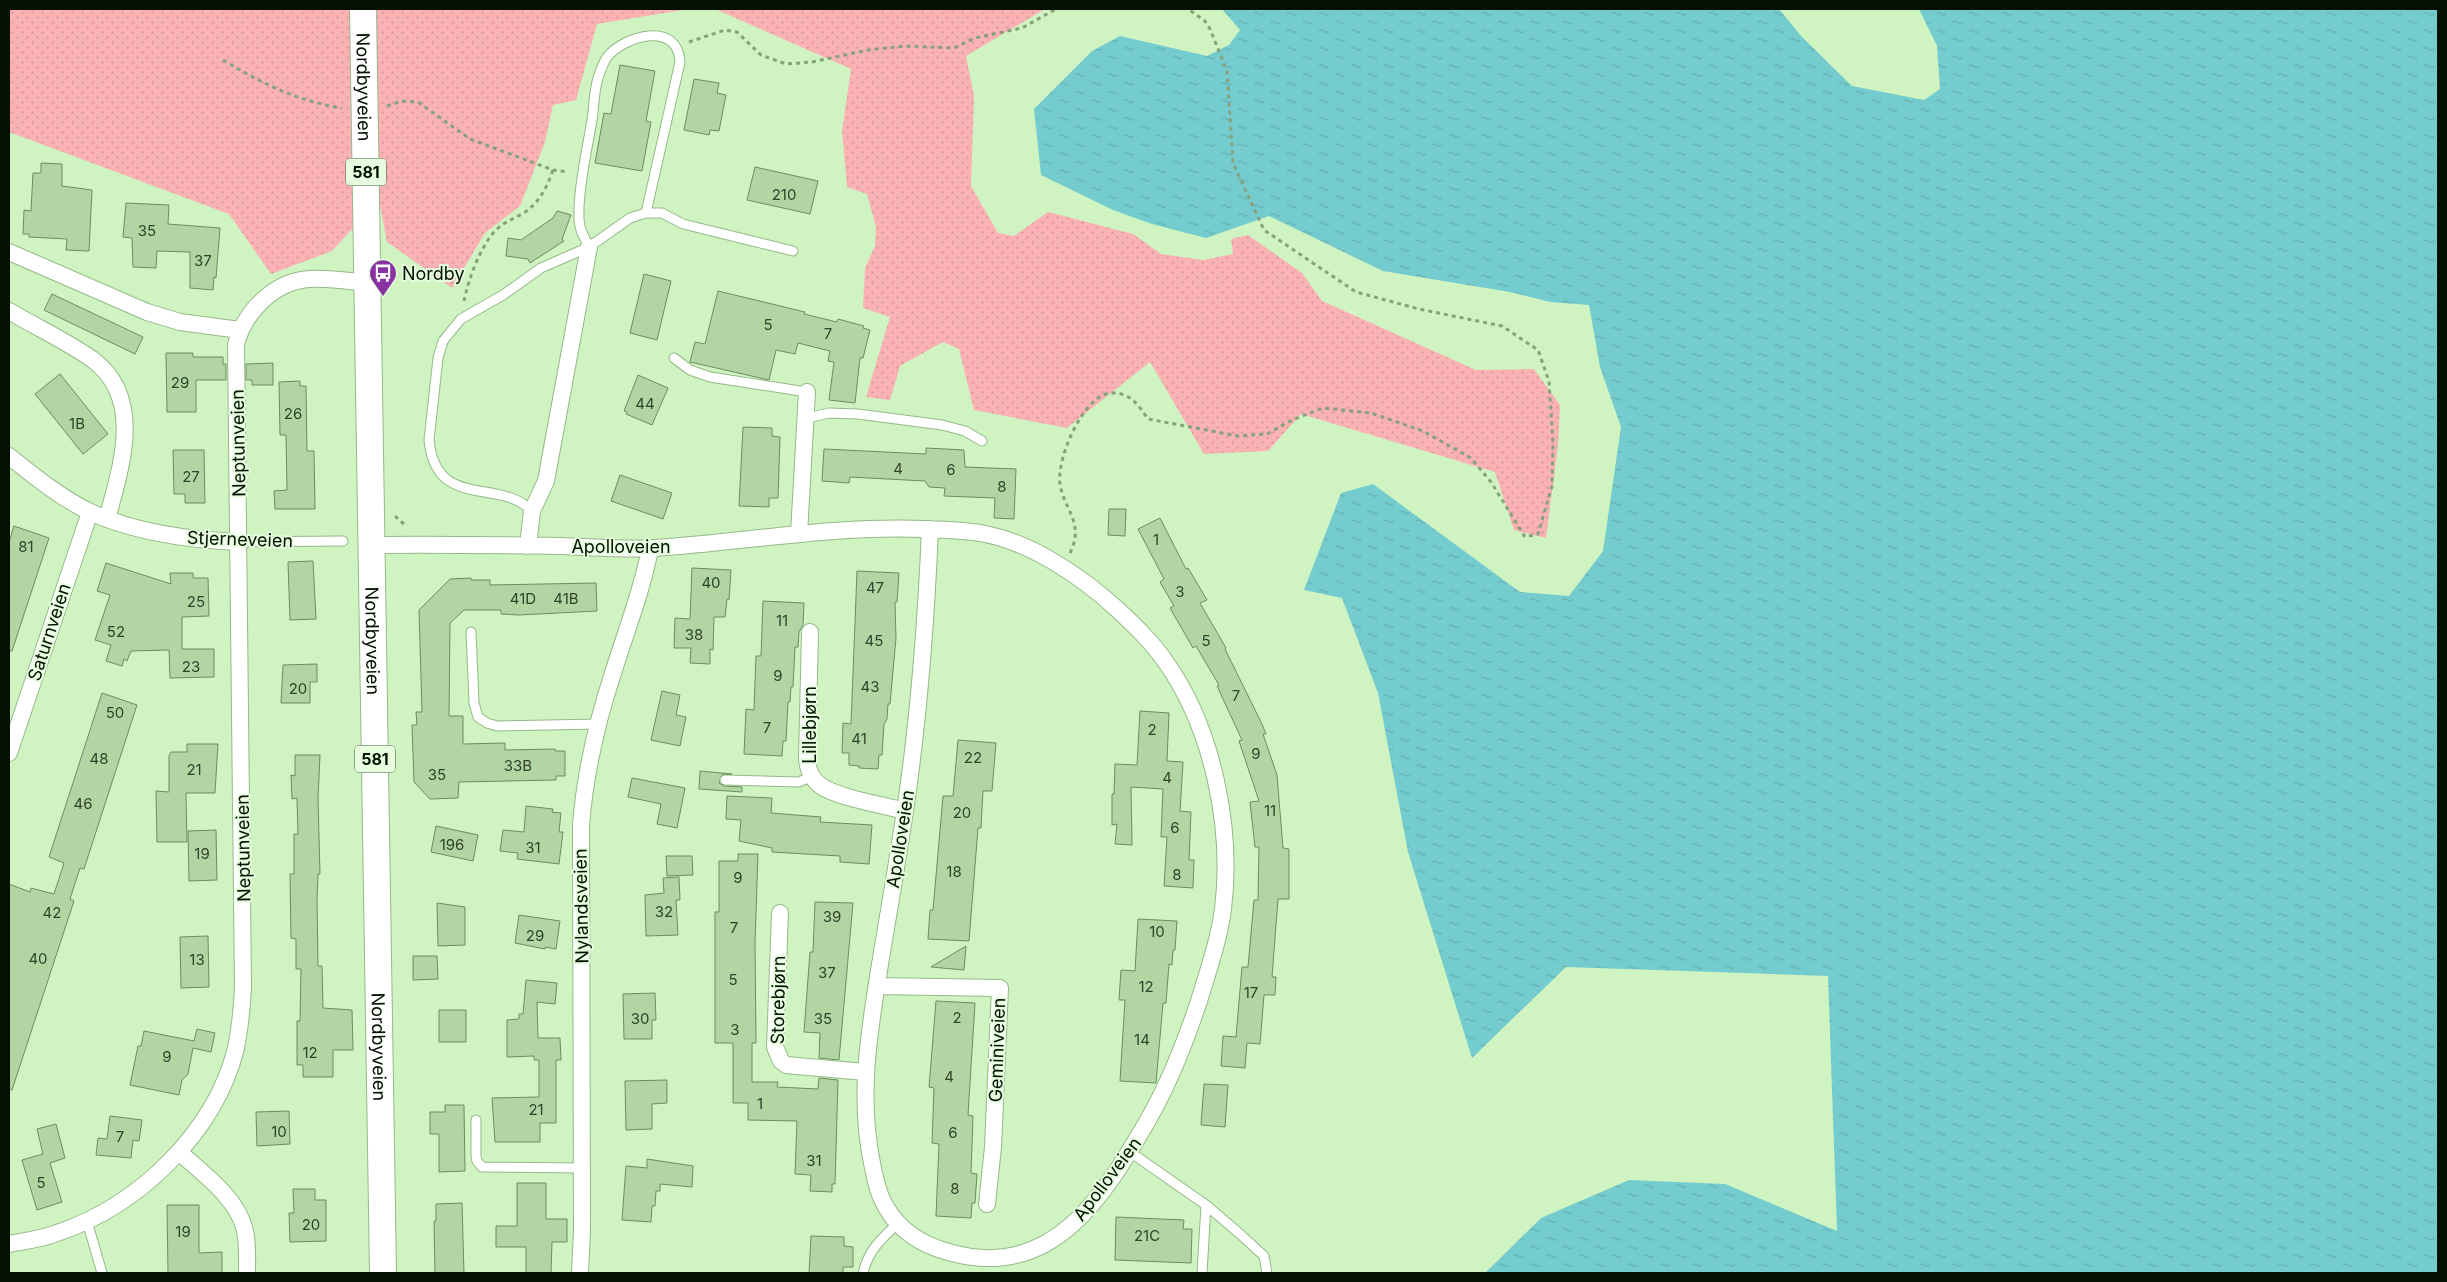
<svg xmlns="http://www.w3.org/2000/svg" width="2447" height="1282" font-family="Inter,sans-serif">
<defs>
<pattern id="grass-dots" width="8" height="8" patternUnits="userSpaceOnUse" patternTransform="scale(1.25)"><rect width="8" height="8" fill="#fab2b4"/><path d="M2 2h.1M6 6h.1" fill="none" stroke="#d59899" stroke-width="1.8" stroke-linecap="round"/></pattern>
<pattern id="water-ripples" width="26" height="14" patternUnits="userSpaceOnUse" patternTransform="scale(1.25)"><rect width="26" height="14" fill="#75ccce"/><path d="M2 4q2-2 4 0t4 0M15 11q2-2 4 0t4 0" fill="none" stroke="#64aeaf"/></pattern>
</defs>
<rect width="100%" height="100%" fill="#cff4c1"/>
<path fill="url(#grass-dots)" d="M 9,9 L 350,9 L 354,227 L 332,251 L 271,274 L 229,214 L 9,132 Z
M 376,9 L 689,9 L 597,24 L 576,100 L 553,105 L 545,142 L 520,206 L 485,233 L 452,288 L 387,242 L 378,194 Z
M 715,9 L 1045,9 L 966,56 L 974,96 L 971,186 L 998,233 L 1014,236 L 1048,212 L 1133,234 L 1161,254 L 1203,260 L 1233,254 L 1231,239 L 1248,235 L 1302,273 L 1322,301 L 1476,370 L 1534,369 L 1560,405 L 1558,445 L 1546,538 L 1514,530 L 1495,472 L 1301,414 L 1268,451 L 1204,454 L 1150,362 L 1067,428 L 974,410 L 959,349 L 943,342 L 900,366 L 890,400 L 866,397 L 890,317 L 863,308 L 865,268 L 875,246 L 876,227 L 867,194 L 847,187 L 842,131 L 851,69 Z"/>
<path fill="url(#water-ripples)" d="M 1222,9 L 1779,9 L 1802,37 L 1852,86 L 1924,100 L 1940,89 L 1937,46 L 1919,9 L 2438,9 L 2438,1273 L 1485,1273 L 1541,1218 L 1629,1180 L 1725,1184 L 1837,1231 L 1828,976 L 1566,967 L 1472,1058 L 1408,852 L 1378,693 L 1342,598 L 1304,590 L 1341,493 L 1373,484 L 1520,592 L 1569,596 L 1603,551 L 1621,427 L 1600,367 L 1589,305 L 1550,302 L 1510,292 L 1383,271 L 1269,216 L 1206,238 L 1152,224 L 1113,210 L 1041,175 L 1034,109 L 1092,51 L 1120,36 L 1207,56 L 1229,45 L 1240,30 Z"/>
<path fill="#b1d6a3" stroke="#6b8d5e" d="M 620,65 L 655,71 L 646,121 L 651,122 L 642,171 L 595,163 L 604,113 L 611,114 Z
M 694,79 L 719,83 L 717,93 L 726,95 L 719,131 L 710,130 L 709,135 L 684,130 Z
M 41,163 L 62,164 L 62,186 L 92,190 L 89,251 L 66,250 L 67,239 L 29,237 L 29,234 L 23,234 L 24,210 L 31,211 L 33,173 L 41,173 Z
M 755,167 L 818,181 L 810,214 L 747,200 Z
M 126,203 L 169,205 L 168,224 L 220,228 L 216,278 L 214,277 L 213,290 L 190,288 L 190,252 L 157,251 L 156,268 L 133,267 L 132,238 L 123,237 Z
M 557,211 L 571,215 L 562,239 L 564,241 L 530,263 L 528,259 L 506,256 L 508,238 L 521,240 L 553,218 Z
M 644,274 L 671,281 L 657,340 L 630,333 Z
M 718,291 L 805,312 L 804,314 L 837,322 L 838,319 L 864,326 L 863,328 L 870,330 L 863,358 L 860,358 L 855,403 L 829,400 L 834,362 L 828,361 L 830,351 L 798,343 L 795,354 L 776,350 L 769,380 L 690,362 L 695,342 L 705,344 Z
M 52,294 L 143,337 L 135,354 L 44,310 Z
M 166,353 L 193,353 L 193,357 L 223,357 L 223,364 L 226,364 L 226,380 L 196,380 L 196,412 L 167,412 Z
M 273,363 L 273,385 L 252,385 L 252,380 L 246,380 L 246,364 Z
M 60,374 L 108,434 L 83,454 L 35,394 Z
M 638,375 L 668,388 L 652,425 L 626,414 L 627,412 L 624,411 Z
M 300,381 L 300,386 L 306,386 L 307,451 L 314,451 L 315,509 L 275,509 L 274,491 L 287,490 L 286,435 L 280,435 L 279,382 Z
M 743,427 L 772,428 L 772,436 L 780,437 L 778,498 L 769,498 L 769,507 L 739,506 Z
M 926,448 L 964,450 L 965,467 L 1016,469 L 1014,519 L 994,518 L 995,498 L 944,496 L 945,488 L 929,487 L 925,481 L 850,477 L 849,483 L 822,481 L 824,449 L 926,454 Z
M 173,450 L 204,450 L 205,503 L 185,503 L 185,494 L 174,494 Z
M 620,475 L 672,493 L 663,519 L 611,501 Z
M 1109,509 L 1126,509 L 1125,536 L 1108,535 Z
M 1160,518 L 1186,569 L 1188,568 L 1207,600 L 1200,603 L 1226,648 L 1225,649 L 1262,724 L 1266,734 L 1263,734 L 1277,775 L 1283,848 L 1289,849 L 1289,899 L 1278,899 L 1272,977 L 1276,977 L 1275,995 L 1264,995 L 1260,1044 L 1247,1043 L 1245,1068 L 1221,1066 L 1223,1036 L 1236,1037 L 1242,967 L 1248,967 L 1254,900 L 1258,900 L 1259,847 L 1255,847 L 1250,802 L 1259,801 L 1239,741 L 1242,740 L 1217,686 L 1219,685 L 1196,646 L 1193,648 L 1170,608 L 1174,606 L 1160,582 L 1164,579 L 1138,529 Z
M 14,526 L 49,538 L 12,651 L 9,651 L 9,542 Z
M 313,561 L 316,619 L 290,620 L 288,562 Z
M 106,563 L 171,584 L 170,573 L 193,573 L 193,578 L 208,578 L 209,616 L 182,617 L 182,649 L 214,649 L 214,677 L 170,678 L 169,650 L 131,651 L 127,661 L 124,659 L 122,666 L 106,661 L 111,645 L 95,640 L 110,595 L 97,591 Z
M 692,568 L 731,570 L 729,600 L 727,599 L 725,617 L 714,617 L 713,650 L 710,649 L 710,664 L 690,663 L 691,648 L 674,648 L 675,618 L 690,619 Z
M 857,571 L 899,573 L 897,602 L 895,602 L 896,638 L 890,704 L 888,704 L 887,719 L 884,724 L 882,755 L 879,755 L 878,769 L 859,768 L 859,766 L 849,765 L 849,753 L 842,753 L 843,723 L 851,724 Z
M 471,578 L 471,580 L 490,580 L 490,585 L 596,583 L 597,611 L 519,615 L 501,614 L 501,610 L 464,610 L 450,623 L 449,716 L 463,716 L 463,744 L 505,743 L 505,750 L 555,749 L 555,751 L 565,751 L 565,776 L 556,776 L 556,780 L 459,782 L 458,798 L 430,799 L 414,782 L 412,725 L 417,725 L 416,712 L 422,712 L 419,610 L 450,579 Z
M 763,601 L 804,603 L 803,625 L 799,632 L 798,647 L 795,647 L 793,687 L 791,687 L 790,702 L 788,702 L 786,741 L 783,741 L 782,756 L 744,754 L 746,709 L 754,710 L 756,656 L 761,656 Z
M 317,664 L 317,682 L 310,682 L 310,703 L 281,703 L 283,665 Z
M 662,691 L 680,695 L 676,715 L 686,717 L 680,746 L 651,740 Z
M 102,693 L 137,705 L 84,869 L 80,868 L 70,899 L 74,901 L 12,1090 L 9,1089 L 9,884 L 30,892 L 31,888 L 54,894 L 64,863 L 49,857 Z
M 1140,711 L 1169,713 L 1167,761 L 1183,762 L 1180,811 L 1191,812 L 1189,860 L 1194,860 L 1193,888 L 1164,886 L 1167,837 L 1161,837 L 1163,789 L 1131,787 L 1132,845 L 1115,844 L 1117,824 L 1112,825 L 1112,794 L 1114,794 L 1115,764 L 1137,765 Z
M 958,740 L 996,743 L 992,791 L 983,791 L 981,828 L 978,828 L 969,941 L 928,939 L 930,910 L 933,910 L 943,796 L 953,796 Z
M 187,744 L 218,744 L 215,793 L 186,793 L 187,842 L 157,842 L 156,791 L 169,792 L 169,756 L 171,752 L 187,752 Z
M 295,755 L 320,755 L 318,798 L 320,874 L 318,874 L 317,899 L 318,966 L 322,966 L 323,1008 L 352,1010 L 353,1050 L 333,1050 L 333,1077 L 303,1077 L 303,1065 L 297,1065 L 297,1021 L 300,1021 L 301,969 L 296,969 L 296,939 L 291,938 L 290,874 L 294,874 L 294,834 L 298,834 L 297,798 L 292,799 L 291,775 L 295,776 Z
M 700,771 L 732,774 L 722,775 L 719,783 L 724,786 L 742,787 L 742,792 L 699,789 Z
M 632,778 L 685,788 L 677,828 L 657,824 L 661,804 L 628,797 Z
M 727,796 L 772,798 L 771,813 L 821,817 L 820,822 L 872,825 L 869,864 L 840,862 L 840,856 L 772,852 L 772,848 L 739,841 L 741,820 L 726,819 Z
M 526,806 L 553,809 L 552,812 L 561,813 L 559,832 L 563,832 L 559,864 L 517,859 L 518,853 L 500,851 L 503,830 L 524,832 Z
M 436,826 L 478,835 L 473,861 L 431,852 Z
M 216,830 L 217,880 L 189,881 L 188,831 Z
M 738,854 L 758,854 L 755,942 L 756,1043 L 752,1043 L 752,1082 L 778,1082 L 777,1087 L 818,1089 L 819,1078 L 838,1080 L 835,1184 L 832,1184 L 832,1192 L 810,1191 L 811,1175 L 795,1174 L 797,1121 L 748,1120 L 748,1103 L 733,1103 L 733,1043 L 715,1043 L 715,912 L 719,912 L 719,861 L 738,861 Z
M 666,856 L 692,856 L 693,875 L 667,876 Z
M 679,877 L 680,900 L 676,900 L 678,935 L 646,936 L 645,895 L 664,893 L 663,878 Z
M 815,902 L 853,903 L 839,1060 L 819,1058 L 820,1033 L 804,1032 L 810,952 L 813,952 Z
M 437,903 L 465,907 L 465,945 L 438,946 Z
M 519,915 L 560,921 L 556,949 L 545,947 L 545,949 L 515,943 Z
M 1138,919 L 1177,921 L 1175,950 L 1173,950 L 1172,965 L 1169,964 L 1166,1003 L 1163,1003 L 1156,1083 L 1120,1081 L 1125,1000 L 1119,1000 L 1121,970 L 1135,971 Z
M 208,936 L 209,987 L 181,988 L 180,937 Z
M 966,946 L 964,970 L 931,967 Z
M 413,956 L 437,956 L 438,979 L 413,980 Z
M 526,980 L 557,983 L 555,1004 L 537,1002 L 538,1038 L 560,1038 L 561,1060 L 556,1060 L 556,1123 L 540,1123 L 540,1142 L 495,1142 L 492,1098 L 539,1097 L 539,1060 L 534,1060 L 534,1056 L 507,1057 L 507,1020 L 519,1019 L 519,1014 L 523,1014 Z
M 655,993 L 656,1020 L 652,1020 L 652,1039 L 624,1039 L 623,994 Z
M 936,1001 L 975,1003 L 968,1115 L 973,1116 L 971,1173 L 977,1174 L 975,1203 L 972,1203 L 971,1218 L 936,1216 L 939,1144 L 932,1143 L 934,1088 L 929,1087 Z
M 439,1010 L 466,1010 L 466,1042 L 439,1042 Z
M 197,1029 L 215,1033 L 211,1052 L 193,1048 L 188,1074 L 182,1080 L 179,1095 L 130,1085 L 138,1046 L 141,1046 L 144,1031 L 194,1041 Z
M 667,1080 L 667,1103 L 652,1104 L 652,1129 L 626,1130 L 625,1081 Z
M 1204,1084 L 1228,1085 L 1225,1127 L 1201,1125 Z
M 445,1105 L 464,1105 L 465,1171 L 439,1172 L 439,1134 L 430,1134 L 430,1112 L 445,1112 Z
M 289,1111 L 290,1144 L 257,1146 L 256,1112 Z
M 110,1116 L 142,1120 L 139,1141 L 133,1140 L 131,1158 L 96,1155 L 98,1138 L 107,1139 Z
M 56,1124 L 65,1158 L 50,1163 L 62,1202 L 37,1210 L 22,1160 L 43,1154 L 37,1129 Z
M 647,1159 L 693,1166 L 692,1187 L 660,1184 L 660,1191 L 656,1191 L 655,1206 L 652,1206 L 651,1222 L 622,1220 L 626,1166 L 647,1168 Z
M 517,1183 L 546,1183 L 546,1219 L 567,1219 L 567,1242 L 552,1242 L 551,1273 L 526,1273 L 526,1247 L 496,1247 L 496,1226 L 517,1226 Z
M 293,1189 L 315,1189 L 315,1200 L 326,1200 L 326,1241 L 290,1242 L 289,1213 L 294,1213 Z
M 462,1203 L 464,1273 L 435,1273 L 434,1221 L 436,1221 L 436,1204 Z
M 167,1205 L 199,1205 L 199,1253 L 222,1252 L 222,1273 L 168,1273 Z
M 1116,1217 L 1184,1220 L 1183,1229 L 1192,1229 L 1191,1263 L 1115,1260 Z
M 811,1236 L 844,1237 L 844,1246 L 853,1247 L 853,1267 L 843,1267 L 843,1273 L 809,1273 Z"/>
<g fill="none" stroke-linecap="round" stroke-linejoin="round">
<g stroke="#95b988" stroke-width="11">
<path id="service" d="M 589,247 C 586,240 581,233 580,226 C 575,204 588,144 592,120 C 594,107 594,91 598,78 C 600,72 603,63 607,57 C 625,35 678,21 680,62 L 646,213
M 674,358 L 690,370 L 710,377 L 807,392
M 807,418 L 829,413 L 858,414 L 942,425 L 965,431 L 982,441
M 532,511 C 499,477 436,511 429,440 L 438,358 L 443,341 L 461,319 L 503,295 L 541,268 L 589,247 L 630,218 L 646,213 L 662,213 L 683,224 L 793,251
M 240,542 L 343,541
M 471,632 L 474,703 L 478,717 L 487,723 L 497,726 L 600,724
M 725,780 L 799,782 L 812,776
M 476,1120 L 476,1156 L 477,1161 L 482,1167 L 582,1168
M 1130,1152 L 1206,1205 L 1240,1234 L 1264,1256 L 1267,1273
M 87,1221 L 102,1273
M 863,1273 C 868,1251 881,1239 897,1224
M 1202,1273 L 1206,1205"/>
</g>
<g stroke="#95b988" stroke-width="18">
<path id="minor" d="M 9,252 L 147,312 L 180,322 L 240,330
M 9,311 C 36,327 66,341 92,359 C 145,398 121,467 107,519
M 9,456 C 34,476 61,498 90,512 C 136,533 190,540 240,542
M 799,534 L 807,392
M 371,545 C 434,544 497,545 561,546 C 592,547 624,550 655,548 C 746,542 835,525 926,529 C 946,530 966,530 985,534 C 1032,543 1082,577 1117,609 C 1134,625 1152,642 1165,661 C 1213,728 1233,828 1223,909 C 1219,940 1208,971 1199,1001 C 1185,1043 1170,1082 1148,1120 C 1104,1196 1053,1280 952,1253 C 924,1246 900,1232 886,1207 C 878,1194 875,1178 872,1163 C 857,1092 871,1021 882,952 C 890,905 898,858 905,811 C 919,717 926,624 930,529
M 528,546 L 532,511 L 546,481 L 589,247
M 810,632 L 807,759 C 808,770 811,779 821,786 C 839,798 883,805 905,811
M 9,753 L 90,512
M 780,913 L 775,1047 L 781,1061 L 786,1065 L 865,1072
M 877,986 L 1000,988 L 993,1147 L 987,1204
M 179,1152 C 202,1173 238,1198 245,1231 C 248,1245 247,1259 247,1273
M 9,1244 C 25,1241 42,1239 57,1233 C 138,1206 215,1133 236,1048 C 240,1028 242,1008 243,987 L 236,345 C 244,312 274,281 310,279 C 329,278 349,281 368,283
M 580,1273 L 582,1231 L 581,825 C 585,774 597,722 613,673 C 626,631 642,591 650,549"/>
</g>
<g stroke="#95b988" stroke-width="28">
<g id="primary">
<path id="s1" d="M 363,9 L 383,1273"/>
</g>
</g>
<path stroke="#86a27c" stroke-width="3" stroke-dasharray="4 4" stroke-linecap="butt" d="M 689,42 L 725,30 L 737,32 L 761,55 L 786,64 L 812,62 L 868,50 L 906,46 L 954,48 L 975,38 L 1022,28 L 1056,9
M 223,60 C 261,83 297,101 342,108
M 387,106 L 402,101 L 418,102 L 470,139 L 553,170 L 568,172
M 464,301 C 468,280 481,245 496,230 C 504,222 513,219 522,214 C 539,204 547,187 553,170
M 395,516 L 405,525
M 1070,553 C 1085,523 1064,510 1060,484 C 1056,459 1084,393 1112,393 C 1130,392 1139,406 1148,419 L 1238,436 L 1267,434 L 1292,420 L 1323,408 L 1371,413 L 1423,431 L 1471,458 L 1491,482 L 1525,537 L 1538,534 L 1552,486 L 1553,443 L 1549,381 L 1538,350 L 1502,326 L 1419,309 L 1356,292 L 1264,230 L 1233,163 L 1227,71 L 1210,29 L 1205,21 L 1188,9"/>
<use href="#service" stroke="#fff" stroke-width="9"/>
<use href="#minor" stroke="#fff" stroke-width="16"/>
<use href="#primary" stroke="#fff" stroke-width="26"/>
</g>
<defs>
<g id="bus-pin" transform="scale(1.4375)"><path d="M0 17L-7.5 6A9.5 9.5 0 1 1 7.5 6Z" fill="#8833a1" stroke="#e6fdde"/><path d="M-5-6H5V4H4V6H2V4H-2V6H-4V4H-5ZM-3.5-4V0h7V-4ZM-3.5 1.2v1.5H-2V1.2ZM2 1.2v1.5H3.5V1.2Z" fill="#fff"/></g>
</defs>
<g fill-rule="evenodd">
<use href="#bus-pin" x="383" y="273"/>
</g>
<g text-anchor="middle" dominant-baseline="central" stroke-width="4" stroke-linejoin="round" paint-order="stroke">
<g font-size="15" fill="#2f422a">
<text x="784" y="194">210</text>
<text x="147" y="230">35</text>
<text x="203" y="260">37</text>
<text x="768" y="324">5</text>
<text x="828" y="333">7</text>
<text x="180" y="382">29</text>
<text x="645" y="403">44</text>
<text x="293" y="413">26</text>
<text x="77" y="423">1B</text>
<text x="898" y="468">4</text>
<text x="951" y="469">6</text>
<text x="191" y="476">27</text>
<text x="1002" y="486">8</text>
<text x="1156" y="539">1</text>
<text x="26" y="546">81</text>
<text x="711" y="582">40</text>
<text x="875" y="587">47</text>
<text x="1180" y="591">3</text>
<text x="523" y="598">41D</text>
<text x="566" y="598">41B</text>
<text x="196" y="601">25</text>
<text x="782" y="620">11</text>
<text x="116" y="631">52</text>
<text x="694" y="634">38</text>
<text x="874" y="640">45</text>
<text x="1206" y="640">5</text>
<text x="191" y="666">23</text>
<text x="778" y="675">9</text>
<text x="870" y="686">43</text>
<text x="298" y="688">20</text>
<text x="1236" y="695">7</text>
<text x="115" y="712">50</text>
<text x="767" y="727">7</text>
<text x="1152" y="729">2</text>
<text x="859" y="738">41</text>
<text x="1256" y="753">9</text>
<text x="973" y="757">22</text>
<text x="99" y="758">48</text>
<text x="518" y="765">33B</text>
<text x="194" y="769">21</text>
<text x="437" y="774">35</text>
<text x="1167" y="777">4</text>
<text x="83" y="803">46</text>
<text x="1270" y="810">11</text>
<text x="962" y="812">20</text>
<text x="1175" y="827">6</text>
<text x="452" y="844">196</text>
<text x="533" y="847">31</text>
<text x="202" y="853">19</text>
<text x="954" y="871">18</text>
<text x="1177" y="874">8</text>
<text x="738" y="877">9</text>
<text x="664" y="911">32</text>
<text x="52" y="912">42</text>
<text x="832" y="916">39</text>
<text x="734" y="927">7</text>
<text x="1157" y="931">10</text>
<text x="535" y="935">29</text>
<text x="38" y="958">40</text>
<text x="197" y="959">13</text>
<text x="827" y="972">37</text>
<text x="733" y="979">5</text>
<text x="1146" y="986">12</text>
<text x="1251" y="992">17</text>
<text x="957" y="1017">2</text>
<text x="640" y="1018">30</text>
<text x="823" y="1018">35</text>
<text x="735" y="1029">3</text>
<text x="1142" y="1039">14</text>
<text x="310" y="1052">12</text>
<text x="167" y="1056">9</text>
<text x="949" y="1076">4</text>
<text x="760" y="1103">1</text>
<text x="536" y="1109">21</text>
<text x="279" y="1131">10</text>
<text x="953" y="1132">6</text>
<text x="120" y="1136">7</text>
<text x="814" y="1160">31</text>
<text x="41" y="1182">5</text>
<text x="955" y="1188">8</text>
<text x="311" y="1224">20</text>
<text x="183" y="1231">19</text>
<text x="1147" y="1235">21C</text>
</g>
<g fill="#e6fdde" stroke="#485743" stroke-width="1">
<rect x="346" y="158.5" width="40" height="27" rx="4"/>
<rect x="355" y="745.5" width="40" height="27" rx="4"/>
</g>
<g font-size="16" font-weight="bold" fill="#041001">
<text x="366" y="172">581</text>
<text x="375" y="759">581</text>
</g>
<g font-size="18" fill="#041001" stroke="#e6fdde">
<text stroke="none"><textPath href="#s1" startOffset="78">Nordbyveien</textPath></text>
<text transform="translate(238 443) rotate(-91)">Neptunveien</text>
<text transform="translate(240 539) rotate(2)">Stjerneveien</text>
<text x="621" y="546">Apolloveien</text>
<text transform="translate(49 632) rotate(-72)">Saturnveien</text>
<text stroke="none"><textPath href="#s1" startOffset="632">Nordbyveien</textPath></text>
<text transform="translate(809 725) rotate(-90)">Lillebjørn</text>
<text transform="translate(900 839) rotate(-81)">Apolloveien</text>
<text transform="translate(243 848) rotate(-91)">Neptunveien</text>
<text transform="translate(581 906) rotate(-91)">Nylandsveien</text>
<text transform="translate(778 1000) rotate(-89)">Storebjørn</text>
<text stroke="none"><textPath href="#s1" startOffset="1038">Nordbyveien</textPath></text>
<text transform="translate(997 1050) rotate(-88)">Geminiveien</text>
<text transform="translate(1107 1179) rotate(-53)">Apolloveien</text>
</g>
<g font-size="18" fill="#041001" stroke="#e6fdde" text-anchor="start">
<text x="402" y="273">Nordby</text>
</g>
</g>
<rect width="2447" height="1282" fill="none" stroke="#041001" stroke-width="20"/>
</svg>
